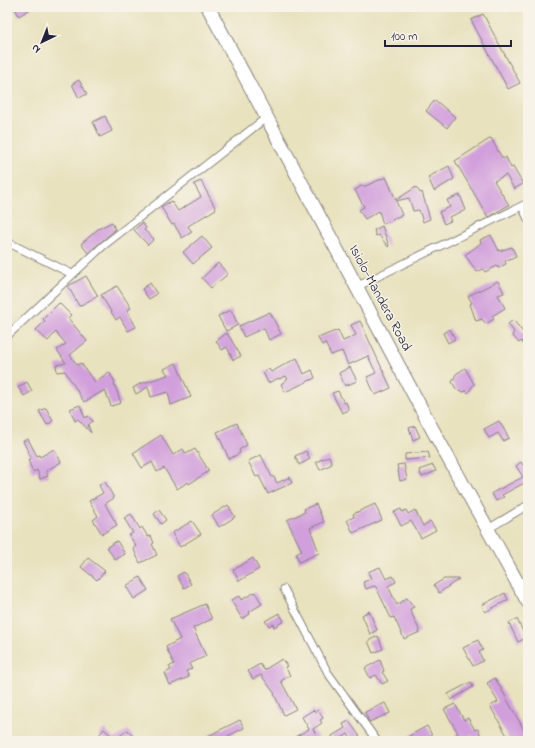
<svg xmlns="http://www.w3.org/2000/svg" width="535" height="748" font-family="'Indie Flower',sans-serif">
<rect width="100%" height="100%" fill="#f7f3e8"/>
<filter id="ink" filterUnits="userSpaceOnUse"><feTurbulence type="fractalNoise" baseFrequency=".025" numOctaves="2"/><feDisplacementMap in="SourceGraphic" scale="8" xChannelSelector="R" yChannelSelector="G"/><feConvolveMatrix kernelMatrix="1 2 1 2 8 2 1 2 1" color-interpolation-filters="sRGB"/></filter>
<filter id="wash" filterUnits="userSpaceOnUse"><feTurbulence type="fractalNoise" baseFrequency=".012" numOctaves="4" result="noise"/><feDisplacementMap in="SourceGraphic" scale="16" xChannelSelector="R" yChannelSelector="G"/><feGaussianBlur stdDeviation="0.9" result="paint"/><feColorMatrix in="noise" values="0 0 0 0 0 0 0 0 0 0 0 0 0 0 0 0 0 1.4 0 .05"/><feComposite in="paint" operator="in"/></filter>
<g filter="url(#wash)">
<rect width="100%" height="100%" fill="#e9e2bf"/>
<g id="blocks">
<path fill="#d19fdc" d="M 14,7 L 33,7 L 19,16 Z
M 483,14 L 520,83 L 508,89 L 471,20 Z
M 79,80 L 87,94 L 79,98 L 72,84 Z
M 435,100 L 455,117 L 447,128 L 426,111 Z
M 105,116 L 112,131 L 100,137 L 93,122 Z
M 491,138 L 498,151 L 503,159 L 506,157 L 511,168 L 513,167 L 523,184 L 514,189 L 506,175 L 494,181 L 509,205 L 488,217 L 455,161 Z
M 449,166 L 454,179 L 434,191 L 428,177 Z
M 386,177 L 396,200 L 416,187 L 420,193 L 422,192 L 430,219 L 423,222 L 419,210 L 413,211 L 409,198 L 396,201 L 402,215 L 392,219 L 393,220 L 383,224 L 379,211 L 365,219 L 359,210 L 364,207 L 355,190 L 363,185 L 363,187 Z
M 201,181 L 216,209 L 188,226 L 192,232 L 182,238 L 174,224 L 172,225 L 161,207 L 171,201 L 178,211 L 201,197 L 194,184 Z
M 460,195 L 466,210 L 449,217 L 451,221 L 444,224 L 439,212 L 450,207 L 447,200 Z
M 112,222 L 115,230 L 88,253 L 81,244 L 98,229 Z
M 142,223 L 146,228 L 144,230 L 154,239 L 148,245 L 134,230 Z
M 382,226 L 389,246 L 388,247 L 379,235 L 376,236 L 374,230 Z
M 491,235 L 499,251 L 512,247 L 516,256 L 505,261 L 506,264 L 498,268 L 497,266 L 485,272 L 483,269 L 477,272 L 465,255 L 481,243 L 480,240 Z
M 202,236 L 212,248 L 193,264 L 183,252 Z
M 218,263 L 228,274 L 211,288 L 202,278 Z
M 86,276 L 98,296 L 79,306 L 68,286 Z
M 498,281 L 504,293 L 498,295 L 505,308 L 492,316 L 494,319 L 486,324 L 482,319 L 476,321 L 470,304 L 472,303 L 468,296 Z
M 150,283 L 157,294 L 149,299 L 142,289 Z
M 117,286 L 131,308 L 127,310 L 136,327 L 128,331 L 120,317 L 116,320 L 101,295 Z
M 59,303 L 71,315 L 68,318 L 87,341 L 70,355 L 77,365 L 81,363 L 90,376 L 91,376 L 95,382 L 109,372 L 115,382 L 114,383 L 121,403 L 111,406 L 105,390 L 84,402 L 65,371 L 57,372 L 56,365 L 66,363 L 57,350 L 66,344 L 56,332 L 48,341 L 36,330 L 45,321 L 43,319 Z
M 231,310 L 238,325 L 226,331 L 218,316 Z
M 270,312 L 281,334 L 269,340 L 264,328 L 244,337 L 239,326 Z
M 513,320 L 528,338 L 528,349 L 521,341 L 519,343 L 512,335 L 514,332 L 508,324 Z
M 360,321 L 391,388 L 375,395 L 367,377 L 376,373 L 368,356 L 348,365 L 342,351 L 331,355 L 325,343 L 322,345 L 318,338 L 338,330 L 343,341 L 356,335 L 351,325 Z
M 450,329 L 455,339 L 448,343 L 443,333 Z
M 227,333 L 241,356 L 233,360 L 227,347 L 222,350 L 216,341 Z
M 297,358 L 304,374 L 312,370 L 315,378 L 285,392 L 281,384 L 288,379 L 286,376 L 279,379 L 279,378 L 268,383 L 263,372 L 269,369 L 271,372 Z
M 176,363 L 191,397 L 171,405 L 168,392 L 151,397 L 148,387 L 136,394 L 133,388 L 140,384 L 168,375 L 164,369 Z
M 350,367 L 357,381 L 345,386 L 339,373 Z
M 465,368 L 474,384 L 468,393 L 466,391 L 463,392 L 456,389 L 452,382 L 456,374 Z
M 27,382 L 32,391 L 24,396 L 18,387 Z
M 338,391 L 344,403 L 346,402 L 349,410 L 342,413 L 332,393 Z
M 80,405 L 85,418 L 88,416 L 93,421 L 88,425 L 91,433 L 78,419 L 75,421 L 70,409 Z
M 46,408 L 53,421 L 47,425 L 39,411 Z
M 499,421 L 509,438 L 503,441 L 498,433 L 489,438 L 484,429 Z
M 237,423 L 247,445 L 239,450 L 240,453 L 229,459 L 217,432 Z
M 415,426 L 420,437 L 413,440 L 409,428 Z
M 161,435 L 173,455 L 183,449 L 186,454 L 195,449 L 209,471 L 189,484 L 188,482 L 177,489 L 164,468 L 157,472 L 152,462 L 142,468 L 133,453 Z
M 28,439 L 37,456 L 39,455 L 40,457 L 54,449 L 61,462 L 46,471 L 48,476 L 40,479 L 37,470 L 33,472 L 28,460 L 31,458 L 23,441 Z
M 306,451 L 310,459 L 299,465 L 295,456 Z
M 428,452 L 430,458 L 405,460 L 405,454 Z
M 261,455 L 272,477 L 274,477 L 277,483 L 290,477 L 292,483 L 268,494 L 259,476 L 256,477 L 248,461 Z
M 329,456 L 332,464 L 320,470 L 316,462 Z
M 521,462 L 528,473 L 528,485 L 526,482 L 502,495 L 504,497 L 496,501 L 492,493 L 523,477 L 516,466 Z
M 404,464 L 407,479 L 400,481 L 397,465 Z
M 433,465 L 436,471 L 422,477 L 419,470 Z
M 105,482 L 114,498 L 105,504 L 117,525 L 102,534 L 93,520 L 98,516 L 89,501 L 103,493 L 99,485 Z
M 316,504 L 324,522 L 310,528 L 319,553 L 299,562 L 296,554 L 302,551 L 287,520 L 305,512 L 304,509 Z
M 375,504 L 382,520 L 353,533 L 347,520 L 354,517 L 353,514 Z
M 228,505 L 235,517 L 219,527 L 212,515 Z
M 401,509 L 402,512 L 406,510 L 408,514 L 415,510 L 423,526 L 430,521 L 436,530 L 421,538 L 411,521 L 401,526 L 394,512 Z
M 159,510 L 166,520 L 161,524 L 154,514 Z
M 131,514 L 140,529 L 142,527 L 148,537 L 151,536 L 154,543 L 152,544 L 157,555 L 140,563 L 133,548 L 136,546 L 129,535 L 133,533 L 124,518 Z
M 192,521 L 201,534 L 180,547 L 172,533 Z
M 117,541 L 125,554 L 115,560 L 107,547 Z
M 88,558 L 105,571 L 97,580 L 81,567 Z
M 253,558 L 259,569 L 239,581 L 233,570 Z
M 380,567 L 386,579 L 393,576 L 396,582 L 388,586 L 397,605 L 407,598 L 414,607 L 410,609 L 420,632 L 404,639 L 394,617 L 391,618 L 376,587 L 374,586 L 366,589 L 363,582 L 371,579 L 368,572 Z
M 184,572 L 191,584 L 184,588 L 177,576 Z
M 140,577 L 148,590 L 134,599 L 126,586 Z
M 444,579 L 459,579 L 439,593 L 434,585 Z
M 255,592 L 262,604 L 249,612 L 250,614 L 242,619 L 231,600 L 239,596 L 241,600 Z
M 505,593 L 508,600 L 485,612 L 482,605 Z
M 205,604 L 212,619 L 193,628 L 206,656 L 189,664 L 192,669 L 186,671 L 189,677 L 170,685 L 165,673 L 171,670 L 169,667 L 174,664 L 166,647 L 180,639 L 170,619 Z
M 369,611 L 377,630 L 370,634 L 362,615 Z
M 279,613 L 284,621 L 274,627 L 273,624 L 269,626 L 265,621 Z
M 517,619 L 526,638 L 518,642 L 509,623 Z
M 378,636 L 383,649 L 373,653 L 368,641 Z
M 478,640 L 483,650 L 479,652 L 483,661 L 473,666 L 463,648 Z
M 282,659 L 287,666 L 285,667 L 290,675 L 281,681 L 296,709 L 284,715 L 274,694 L 275,694 L 261,675 L 253,679 L 248,671 L 260,664 L 264,670 Z
M 380,660 L 384,671 L 382,672 L 388,681 L 382,684 L 376,675 L 370,678 L 365,668 Z
M 495,678 L 523,728 L 528,741 L 510,741 L 490,706 L 498,702 L 487,683 Z
M 471,682 L 473,687 L 451,700 L 448,694 Z
M 385,703 L 390,713 L 369,722 L 365,712 Z
M 455,704 L 464,720 L 468,718 L 475,730 L 478,729 L 481,736 L 473,739 L 472,735 L 463,741 L 459,741 L 455,735 L 458,733 L 444,709 Z
M 313,710 L 315,712 L 318,710 L 323,718 L 320,720 L 322,723 L 313,729 L 318,738 L 314,741 L 288,741 L 309,729 L 302,717 Z
M 240,720 L 244,728 L 228,736 L 230,741 L 211,741 L 208,736 Z
M 349,721 L 363,741 L 352,741 L 348,734 L 337,741 L 334,741 L 332,736 L 345,728 L 343,724 Z
M 427,726 L 435,741 L 411,741 L 409,736 Z
M 104,729 L 115,739 L 128,730 L 136,741 L 106,741 L 99,735 Z"/>
</g>
</g>
<g filter="url(#ink)">
<use href="#blocks" fill-opacity="0" stroke="#86827d" stroke-width="1"/>
<g fill="none" stroke-linecap="round" stroke-linejoin="round">
<g stroke="#86827d" stroke-width="9">
<path id="street" d="M 522,206 L 528,219
M 7,242 L 72,274
M 356,287 L 528,203
M 7,336 L 103,246 L 267,117
M 488,529 L 528,505
M 284,589 L 328,673 L 377,741"/>
</g>
<g stroke="#86827d" stroke-width="15">
<path id="highway" d="M 208,7 L 430,425 L 528,602"/>
</g>
<use href="#street" stroke="#fff" stroke-width="7"/>
<use href="#highway" stroke="#fff" stroke-width="13"/>
</g>
</g>
<g text-anchor="middle" dominant-baseline="central" stroke-width="3" stroke-linejoin="round" paint-order="stroke">
<g font-size="14" fill="#22223b" stroke="#f7f3e8">
<text transform="translate(380 298) rotate(62)">Isiolo-Mandera Road</text>
</g>
</g>
<rect width="535" height="748" fill="none" stroke="#f7f3e8" stroke-width="24"/>
<g transform="translate(42 42) rotate(223)" stroke="#f7f3e8" stroke-width="3" paint-order="stroke">
<path d="M0-3L7 15L0 10L-7 15Z" fill="#22223b"/>
<text y="-6" font-size="11" font-weight="bold" text-anchor="middle" fill="#22223b">N</text>
</g>
<path d="M385 40v6h126v-6" fill="none" stroke="#22223b" stroke-width="2"/>
<text x="391" y="40" font-size="12" fill="#22223b" stroke="#f7f3e8" stroke-width="3" paint-order="stroke">100 m</text>
</svg>
